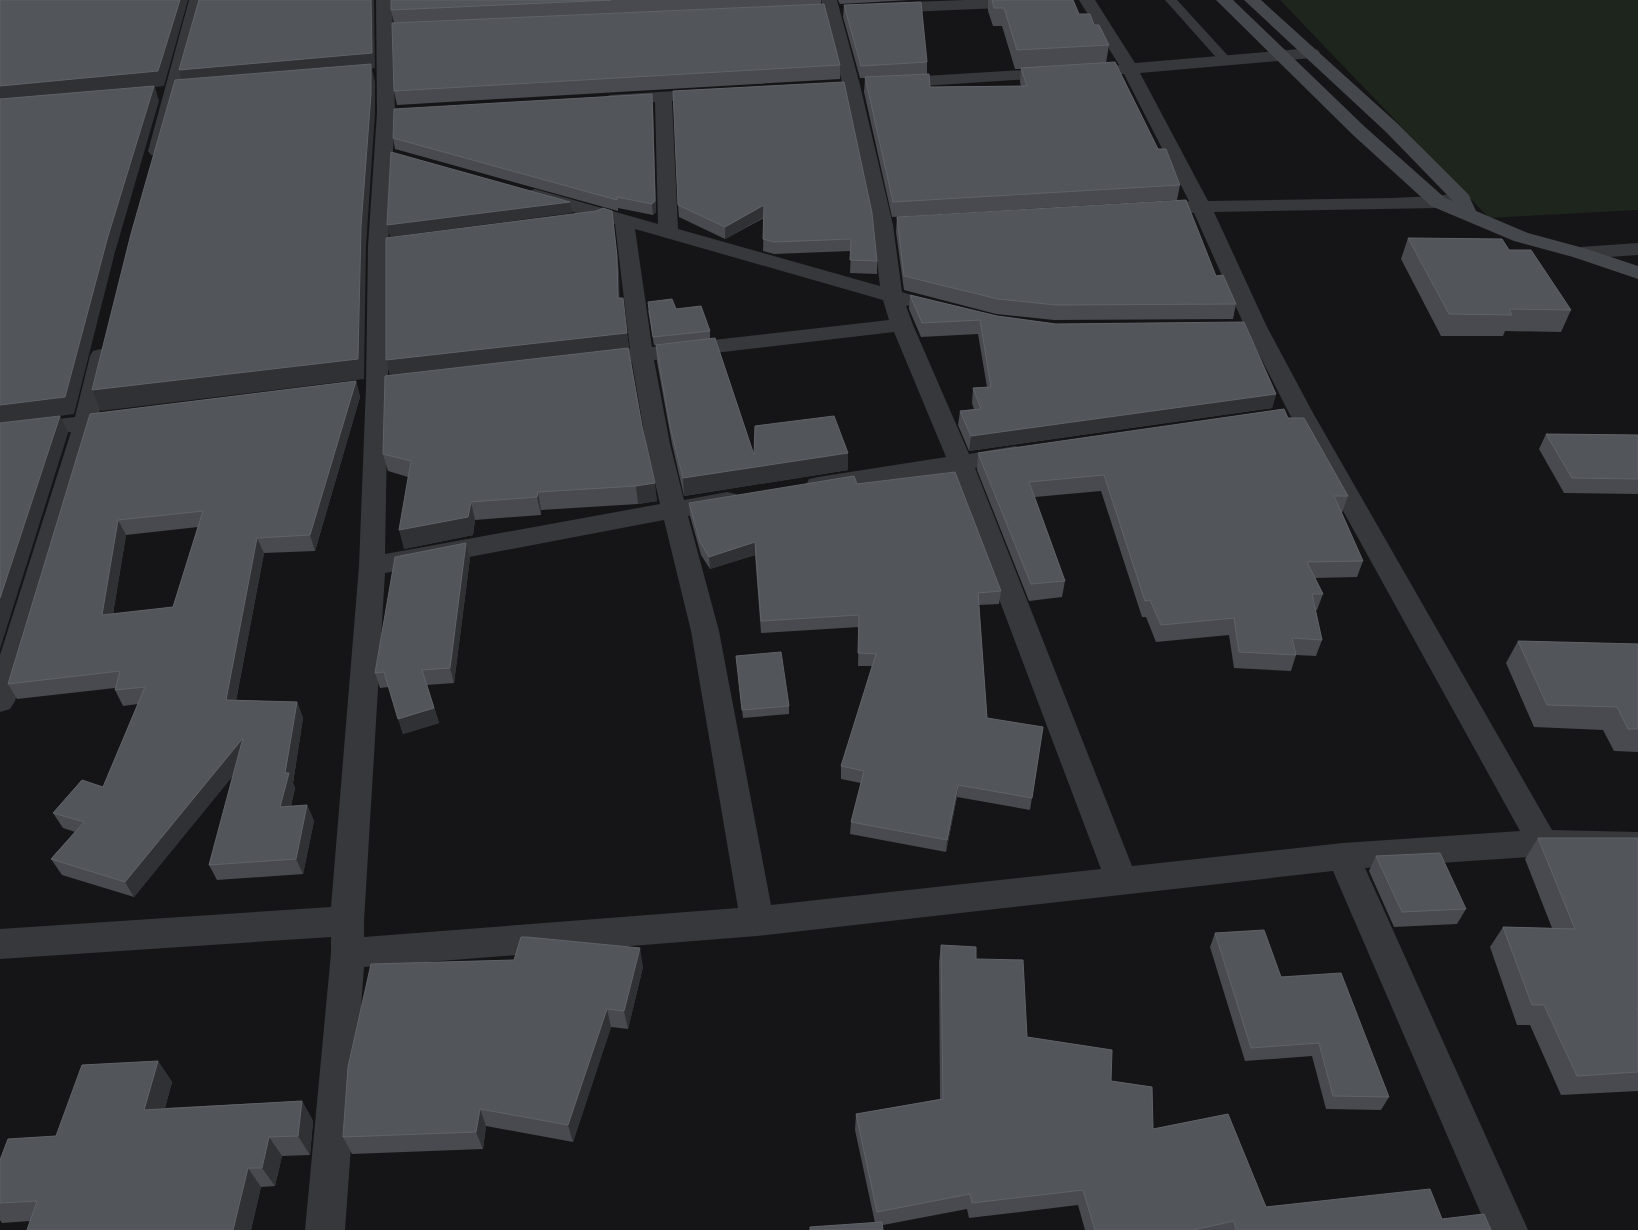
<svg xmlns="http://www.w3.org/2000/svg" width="1638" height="1230" font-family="'Open Sans',sans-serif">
<rect width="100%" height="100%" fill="#151517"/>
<path fill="#1d251d" d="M 1280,0 L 1638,0 L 1638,210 L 1489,218 Z"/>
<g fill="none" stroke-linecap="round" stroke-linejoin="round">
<path fill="#36383c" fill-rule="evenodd" d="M 1165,0 L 1177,0 L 1230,58 L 1232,61 L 1230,64 L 1222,64 Z"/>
<path fill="#36383c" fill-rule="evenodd" d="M 189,0 L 205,0 L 166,151 L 163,155 L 157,156 L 151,155 L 148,151 Z
M 376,0 L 392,0 L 395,113 L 388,246 L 388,386 L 385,554 L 660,504 L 646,444 L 632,362 L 592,367 L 584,365 L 581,360 L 584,355 L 630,349 L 615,224 L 528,199 L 525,195 L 528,191 L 535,189 L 658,224 L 655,102 L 615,104 L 609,103 L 606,99 L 609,95 L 709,89 L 715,90 L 718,94 L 715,98 L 672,101 L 678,229 L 880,286 C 869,189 846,94 821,0 L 837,0 L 860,85 L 893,225 L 902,292 L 914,296 L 918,300 L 914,304 L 906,306 L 913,325 L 969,454 L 1015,446 L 1024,449 L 1027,454 L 1024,459 L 975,468 L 1132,866 L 1343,843 L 1520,831 L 1289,413 L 1245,327 L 1194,213 L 1177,211 L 1174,207 L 1177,203 L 1189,201 L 1124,74 L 1108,74 L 1106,70 L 1108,66 L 1119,65 L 1079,0 L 1095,0 L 1135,63 L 1312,48 L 1318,50 L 1320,53 L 1318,56 L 1312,58 L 1140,73 L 1208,201 L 1392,198 L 1438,196 L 1461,192 L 1468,194 L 1471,198 L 1468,202 L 1438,208 L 1214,212 L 1267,327 L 1313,413 L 1552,830 L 1638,832 L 1638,858 L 1543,856 L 1365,868 L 1528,1230 L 1488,1230 L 1333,871 L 757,936 L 364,967 L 345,1230 L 305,1230 L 331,953 L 331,937 L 0,959 L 0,929 L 331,907 L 359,566 L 366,386 L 368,246 L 377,113 ZM 635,229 L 883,300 L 889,320 L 652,347 ZM 894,332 L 946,457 L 818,477 L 809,479 L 806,485 L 809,491 L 818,493 L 951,472 L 1101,869 L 771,905 L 719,631 L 688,516 L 736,506 L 740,500 L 736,494 L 727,492 L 684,500 L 670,444 L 654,360 ZM 664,520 L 691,631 L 738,908 L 364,937 L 364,921 L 385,573 Z
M 965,0 L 1032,0 L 1034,2 L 1031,5 L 1026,7 L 884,13 L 879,11 L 876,8 L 879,5 L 884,3 Z
M 1056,68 L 1062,69 L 1064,73 L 1062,77 L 892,88 L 886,87 L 884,83 L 886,79 L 892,78 Z
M 101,349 L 109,351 L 112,356 L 99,414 L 125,411 L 133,413 L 137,418 L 133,423 L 95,429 L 15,701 L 10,709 L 0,712 L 0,655 L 71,432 L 0,440 L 0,426 L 75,417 L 90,356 L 93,351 Z"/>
<path fill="#36383c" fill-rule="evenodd" d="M 1638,243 L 1638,255 L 1580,259 L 1573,257 L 1570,253 L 1573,249 L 1580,247 Z"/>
<path fill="#44474c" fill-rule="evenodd" d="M 1216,0 L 1233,0 L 1365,127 L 1445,198 L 1453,201 L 1386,132 L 1244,0 L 1261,0 L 1398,124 L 1468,194 L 1476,211 L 1528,233 L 1587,249 L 1638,266 L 1638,279 L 1573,257 L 1514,241 L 1431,206 L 1353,135 Z"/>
</g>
<path fill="#484a4f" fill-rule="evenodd" d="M 391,0 L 821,0 L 821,4 L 840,65 L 840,79 L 397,105 L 394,91 L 394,23 L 391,10 Z
M 838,0 L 910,0 L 840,4 Z
M 988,0 L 1073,0 L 1079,14 L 1094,25 L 1109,45 L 1106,63 L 1158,149 L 1180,185 L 1177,200 L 892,217 L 864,92 L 865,78 L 860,78 L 843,17 L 844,5 L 927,62 L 927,74 L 930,87 L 1021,86 L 1020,82 L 1021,69 L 1015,69 L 1002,26 L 993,26 L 988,11 Z
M 844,82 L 877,261 L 877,274 L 850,273 L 851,251 L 774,254 L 763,251 L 764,218 L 725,239 L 679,217 L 678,205 Z
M 653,104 L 656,212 L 653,215 L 618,208 L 618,211 L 395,149 L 393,138 Z
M 897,217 L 1216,276 L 1236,304 L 1233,319 L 1054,320 L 996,314 L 904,290 L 896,232 Z
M 1408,238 L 1509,250 L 1571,310 L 1561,332 L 1505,331 L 1503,336 L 1441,336 L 1401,259 Z
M 619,271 L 619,298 L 627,333 L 629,348 L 642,426 L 657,501 L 638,504 L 541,510 L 541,515 L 475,520 L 473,535 L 404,549 L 408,477 L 388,471 L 383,454 L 390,375 L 386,360 Z
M 910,295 L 1276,394 L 1272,408 L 969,451 L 958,425 L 960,411 L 974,409 L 972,403 L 973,388 L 987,387 L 978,334 L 921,337 L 909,309 Z
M 676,309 L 710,331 L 710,338 L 754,455 L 848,453 L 848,470 L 684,496 L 672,444 L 657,362 L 656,345 L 654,345 L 648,310 Z
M 356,381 L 360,397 L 315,551 L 264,553 L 236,701 L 297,702 L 303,718 L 293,783 L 295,788 L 291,806 L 307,805 L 314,821 L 303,874 L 217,880 L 209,865 L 233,775 L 134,897 L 62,875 L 51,859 L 75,832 L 63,828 L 53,813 L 103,787 L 138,704 L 123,706 L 115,690 L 115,688 L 17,699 L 8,684 L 90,414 ZM 198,527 L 173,607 L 113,614 L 126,535 Z
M 1288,418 L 1348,496 L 1342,513 L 1363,561 L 1357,577 L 1315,578 L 1323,594 L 1317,610 L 1315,610 L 1322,640 L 1316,656 L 1296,655 L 1291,671 L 1234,668 L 1229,635 L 1156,642 L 1146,617 L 1142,617 L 1101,491 L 1035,497 L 1065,581 L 1062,597 L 1029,601 L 977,470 L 978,453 Z
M 1546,434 L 1638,435 L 1638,494 L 1564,493 L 1539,449 Z
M 857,484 L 1001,591 L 999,604 L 979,605 L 987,718 L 1043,727 L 1030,810 L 957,797 L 946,852 L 850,834 L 851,822 L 861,783 L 841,779 L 841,766 L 872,666 L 858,666 L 859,627 L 761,633 L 755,555 L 710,569 L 701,555 L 690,516 L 689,503 Z
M 470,558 L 454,683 L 427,685 L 439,723 L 403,734 L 389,687 L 380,688 L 375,673 Z
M 1518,641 L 1638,644 L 1638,752 L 1614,751 L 1603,730 L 1534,727 L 1506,663 Z
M 736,656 L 789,706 L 789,714 L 743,718 Z
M 1538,838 L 1638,838 L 1638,1091 L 1561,1095 L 1530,1025 L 1517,1025 L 1490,947 L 1503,927 L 1552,928 L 1525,859 Z
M 1376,856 L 1466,909 L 1457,924 L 1394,927 L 1369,871 Z
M 1215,933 L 1281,977 L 1389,1097 L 1381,1110 L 1326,1109 L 1312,1056 L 1245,1061 L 1210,947 Z
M 941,945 L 976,959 L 1027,1037 L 1111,1081 L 1153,1129 L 1266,1207 L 1442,1219 L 1491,1230 L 1085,1230 L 1078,1205 L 969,1218 L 967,1209 L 883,1225 L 875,1223 L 855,1130 L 856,1114 L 940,1099 L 939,962 Z
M 643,967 L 628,1029 L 611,1027 L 573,1142 L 486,1126 L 483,1149 L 352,1154 L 343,1137 Z
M 158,1061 L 172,1082 L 165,1108 L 302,1101 L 313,1121 L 310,1155 L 282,1156 L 275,1186 L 261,1187 L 251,1230 L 27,1230 L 30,1221 L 2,1223 L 0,1220 L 0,1160 L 56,1136 Z"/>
<path fill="#2f3134" d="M 180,0 L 188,0 L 164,86 L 155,87 L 159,101 L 115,252 L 74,414 L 60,416 L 68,433 L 0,649 L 0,86 Z
M 371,0 L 374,0 L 375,68 L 372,69 L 375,82 L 375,113 L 366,246 L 364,379 L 101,411 L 92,390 L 184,85 L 179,70 Z
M 652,94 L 656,212 L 653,215 L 652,204 Z
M 570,202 L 572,213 L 390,237 L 387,225 Z
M 764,205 L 764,217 L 725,239 L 725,227 Z
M 617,256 L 619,271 L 620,314 L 618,298 Z
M 627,333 L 629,348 L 390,376 L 386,360 Z
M 356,381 L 360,397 L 315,551 L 310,535 Z
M 1276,394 L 1272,408 L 969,451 L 971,436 Z
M 848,453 L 848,470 L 684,496 L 683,478 Z
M 655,483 L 657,501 L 638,504 L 636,486 Z
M 538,492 L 541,510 L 541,515 L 537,497 Z
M 471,502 L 475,520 L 473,535 L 404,549 L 399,530 Z
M 118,520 L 126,535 L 110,631 L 102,615 Z
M 257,538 L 264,553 L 233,716 L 226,700 Z
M 755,542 L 755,555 L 710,569 L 709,557 Z
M 466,543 L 470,558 L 454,683 L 450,668 Z
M 297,702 L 303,718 L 293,783 L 295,788 L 287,822 L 280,807 Z
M 434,708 L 439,723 L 403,734 L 398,719 Z
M 243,738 L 251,754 L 134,897 L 125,882 Z
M 958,785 L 957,797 L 946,852 L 947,840 Z
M 307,805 L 314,821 L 303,874 L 296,859 Z
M 640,948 L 643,967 L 628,1029 L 624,1011 Z
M 607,1009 L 611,1027 L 573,1142 L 568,1125 Z
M 158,1061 L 172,1082 L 159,1129 L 144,1110 Z
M 302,1101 L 313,1121 L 310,1155 L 298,1136 Z
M 480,1109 L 486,1126 L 483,1149 L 476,1132 Z
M 269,1137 L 282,1156 L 275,1186 L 262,1168 Z
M 248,1168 L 261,1187 L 251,1230 L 233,1230 Z"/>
<path fill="#52555a" stroke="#5f6369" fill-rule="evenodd" d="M 0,0 L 180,0 L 158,71 L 0,86 Z
M 199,0 L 371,0 L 372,53 L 179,70 Z
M 391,0 L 611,0 L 391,10 Z
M 992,0 L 1073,0 L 1079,14 L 1090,14 L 1094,25 L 1099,25 L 1109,45 L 1017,50 L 1004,8 L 994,8 Z
M 921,2 L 927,62 L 861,66 L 844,5 Z
M 824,4 L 840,65 L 394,91 L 392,23 Z
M 1115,62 L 1158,149 L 1166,149 L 1180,185 L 893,202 L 865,77 L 929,74 L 930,87 L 1027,86 L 1021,68 Z
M 371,64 L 371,94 L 361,226 L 358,359 L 92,390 L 131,234 L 175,80 Z
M 844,82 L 872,213 L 877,261 L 850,260 L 851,239 L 774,242 L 763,239 L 764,205 L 725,227 L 678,205 L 673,91 Z
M 154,86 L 108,236 L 65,397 L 0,405 L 0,99 Z
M 652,94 L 655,201 L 652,204 L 617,197 L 617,200 L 393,138 L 394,109 Z
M 391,152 L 570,202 L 387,225 Z
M 1186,200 L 1216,276 L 1223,275 L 1236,304 L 1056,305 L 998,299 L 904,276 L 897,217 Z
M 603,208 L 612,211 L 617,256 L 618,298 L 623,298 L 627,333 L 386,360 L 386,238 L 596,211 Z
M 1408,238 L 1502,239 L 1509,250 L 1531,250 L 1571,310 L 1509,309 L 1512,315 L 1449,314 Z
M 910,295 L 997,316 L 1056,324 L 1244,322 L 1276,394 L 971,436 L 960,411 L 981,409 L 973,388 L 991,387 L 980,320 L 922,323 Z
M 672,299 L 676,309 L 701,306 L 710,331 L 653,337 L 648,302 Z
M 715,338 L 754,455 L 755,426 L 834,416 L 848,453 L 683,478 L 670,426 L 656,345 Z
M 628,348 L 642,426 L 655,483 L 636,486 L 538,492 L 537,497 L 471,502 L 468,517 L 399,530 L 411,461 L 383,454 L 385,376 Z
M 356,381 L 310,535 L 257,538 L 226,700 L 297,702 L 285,773 L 289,773 L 280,807 L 307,805 L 296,859 L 209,865 L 243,738 L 125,882 L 51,859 L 84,822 L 53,813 L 82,780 L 103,787 L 145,687 L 115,690 L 120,671 L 8,684 L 90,414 ZM 203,511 L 173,607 L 102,615 L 118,520 Z
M 1284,409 L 1288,418 L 1304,418 L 1348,496 L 1334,496 L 1363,561 L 1307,562 L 1323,594 L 1312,594 L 1322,640 L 1292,638 L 1296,655 L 1239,652 L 1234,618 L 1161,625 L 1150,600 L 1145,601 L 1104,475 L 1029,482 L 1065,581 L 1031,584 L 978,453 Z
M 60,416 L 0,598 L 0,423 Z
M 1546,434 L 1638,435 L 1638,479 L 1572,478 Z
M 955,472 L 1001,591 L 978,593 L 987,718 L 1043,727 L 1032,798 L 958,785 L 947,840 L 851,822 L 864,771 L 841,766 L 876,654 L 858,653 L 859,615 L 761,621 L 755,542 L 709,557 L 700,542 L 689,503 L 854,476 L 857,484 Z
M 466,543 L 450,668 L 422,670 L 434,708 L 398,719 L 384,672 L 375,673 L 395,557 Z
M 1518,641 L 1638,644 L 1638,729 L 1628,729 L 1617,707 L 1547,705 Z
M 781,652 L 789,706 L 742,710 L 736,656 Z
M 1538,838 L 1638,838 L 1638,1008 L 1637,1008 L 1638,1010 L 1638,1072 L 1577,1076 L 1544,1005 L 1532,1005 L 1503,927 L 1575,929 Z
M 1440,853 L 1466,909 L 1402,912 L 1376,856 Z
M 1264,930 L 1281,977 L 1341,973 L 1389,1097 L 1333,1096 L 1319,1043 L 1251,1048 L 1215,933 Z
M 521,937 L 527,937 L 640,948 L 624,1011 L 607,1009 L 568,1125 L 480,1109 L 476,1132 L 343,1137 L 348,1067 L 371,964 L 514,960 Z
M 941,945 L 976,947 L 976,959 L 1023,960 L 1027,1037 L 1112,1050 L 1111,1081 L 1152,1087 L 1153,1129 L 1228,1114 L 1266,1207 L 1430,1189 L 1442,1219 L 1484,1214 L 1491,1230 L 1236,1230 L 1234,1221 L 1193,1230 L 1095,1230 L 1083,1190 L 972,1203 L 970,1194 L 877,1212 L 856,1114 L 943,1099 Z
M 158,1061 L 144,1110 L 302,1101 L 298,1136 L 269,1137 L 262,1168 L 248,1168 L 233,1230 L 27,1230 L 37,1201 L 0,1203 L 0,1160 L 8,1139 L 56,1136 L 82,1065 Z
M 882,1222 L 883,1230 L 810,1230 L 810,1227 Z"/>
</svg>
